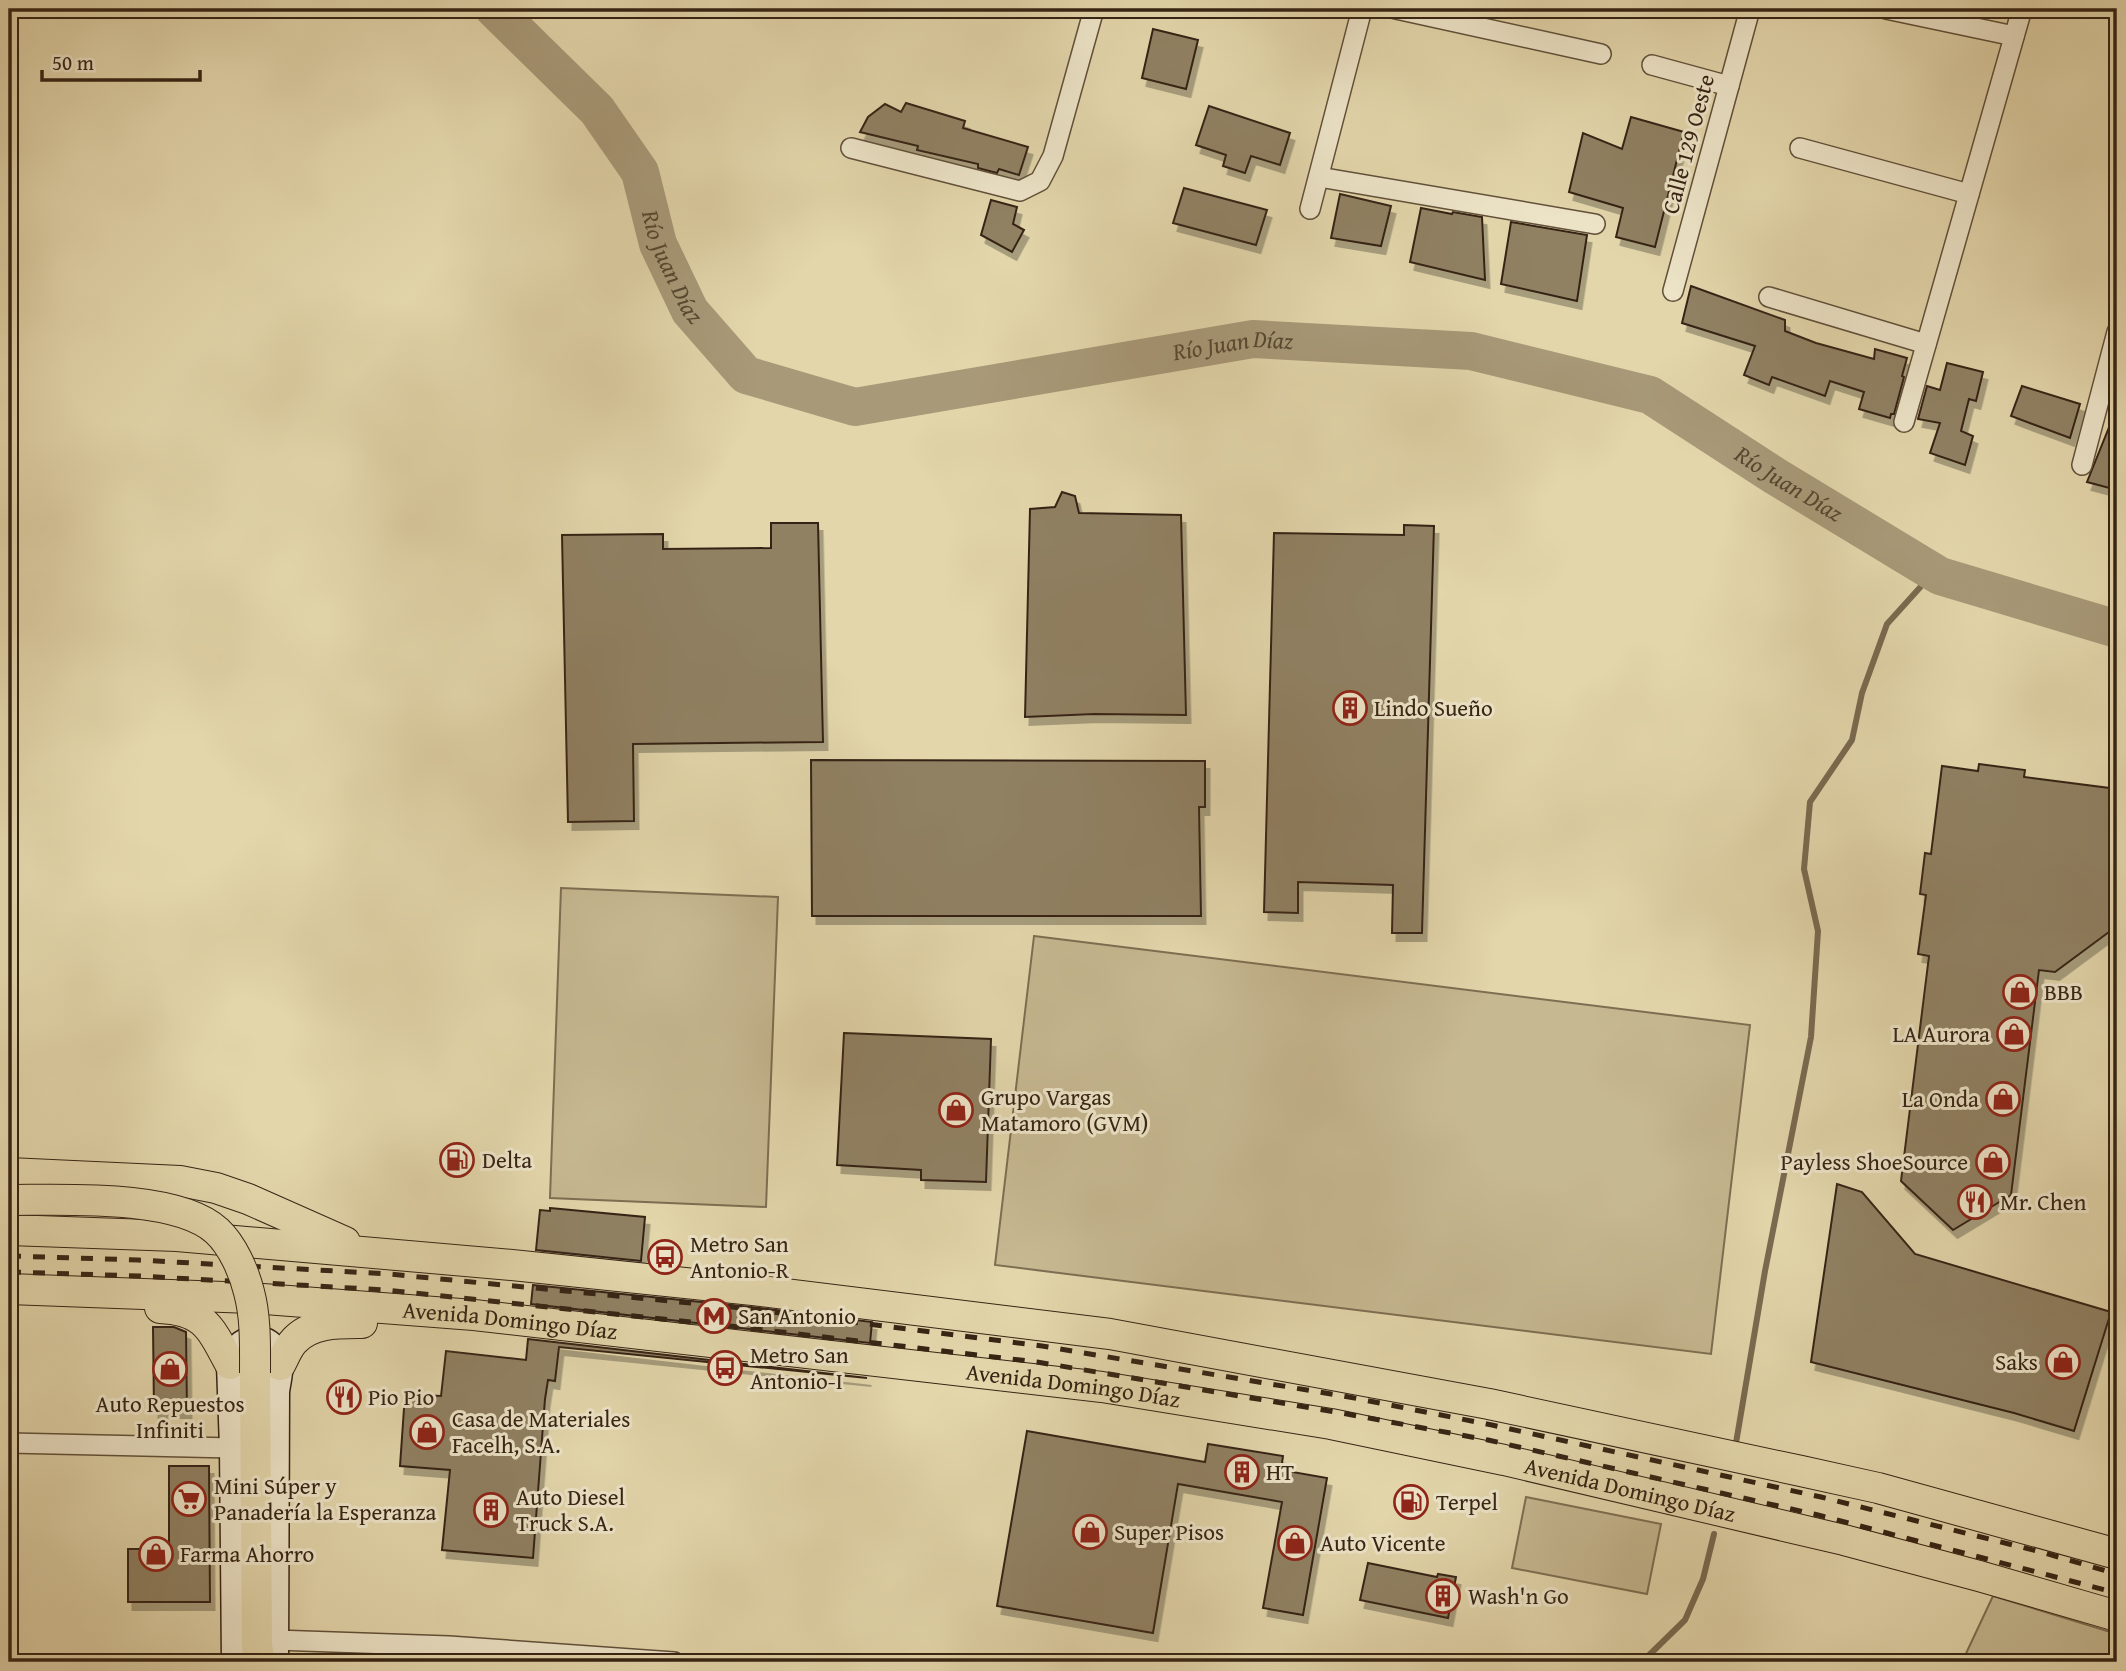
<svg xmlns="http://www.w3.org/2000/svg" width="2126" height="1671" font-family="'Gentium Book Plus',serif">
	<defs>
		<filter id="shadow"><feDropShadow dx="4.5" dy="8" stdDeviation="0" flood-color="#0004"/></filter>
	</defs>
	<rect width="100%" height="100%" fill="#e3d6ab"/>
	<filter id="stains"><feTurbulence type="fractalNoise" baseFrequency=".00286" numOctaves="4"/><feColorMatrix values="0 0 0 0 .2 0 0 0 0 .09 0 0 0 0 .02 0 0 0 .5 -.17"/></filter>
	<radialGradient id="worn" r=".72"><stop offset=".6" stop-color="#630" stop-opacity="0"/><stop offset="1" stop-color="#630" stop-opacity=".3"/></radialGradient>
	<g fill="#c6b891" stroke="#7e6e52" stroke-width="2">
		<polygon points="561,888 778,897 766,1207 550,1198"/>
		<polygon points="1034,936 1750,1025 1711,1354 995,1265"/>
		<polygon points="1526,1497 1661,1524 1647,1594 1512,1568"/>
		<polygon points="1993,1596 2117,1634 2117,1662 1962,1662"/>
	</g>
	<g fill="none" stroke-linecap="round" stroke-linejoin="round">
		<g stroke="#7a6a50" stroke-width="6">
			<polyline points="1736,1443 1765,1271 1811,1037 1818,931 1804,869 1810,802 1852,740 1862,693 1887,624 1934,572"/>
			<polyline points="1642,1662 1685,1620 1703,1579 1714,1534"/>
		</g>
		<path stroke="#a89978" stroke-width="38" id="s1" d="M494,9L597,110L640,172L658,244L690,311L746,375L855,407L1253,339L1471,351L1650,395L1775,476L1940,576L2117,629"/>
	</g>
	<g fill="#908163" stroke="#362414" stroke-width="2" filter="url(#shadow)">
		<polygon points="1153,29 1198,40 1186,89 1142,78"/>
		<polygon points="906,103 965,121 963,128 1028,147 1019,175 999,169 997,173 978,168 978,164 917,150 918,146 860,132 868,117 885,104 901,112"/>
		<polygon points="1209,106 1290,133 1280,165 1251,156 1245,173 1223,166 1226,155 1196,145"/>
		<polygon points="1631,117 1684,132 1655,247 1616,237 1623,208 1569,192 1583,133 1622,149"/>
		<polygon points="1184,188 1267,210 1256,245 1173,223"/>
		<polygon points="1340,194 1391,206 1381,246 1331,238"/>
		<polygon points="991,200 1017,207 1013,224 1024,230 1012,252 981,235"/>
		<polygon points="1421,208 1452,214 1453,212 1482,217 1485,280 1410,262"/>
		<polygon points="1511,222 1587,235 1577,301 1501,284"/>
		<polygon points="1691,286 1785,320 1785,331 1816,343 1874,359 1875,349 1907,358 1902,376 1904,377 1894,414 1891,414 1890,418 1859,409 1864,392 1830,381 1825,396 1772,377 1769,385 1744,375 1755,346 1682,323"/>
		<polygon points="1947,363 1983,372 1976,401 1969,399 1961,431 1973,436 1965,465 1930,453 1940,423 1918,419 1927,386 1940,390"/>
		<polygon points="2022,386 2080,404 2070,438 2011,416"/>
		<polygon points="2116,410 2117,410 2117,490 2087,482"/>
		<polygon points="1062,492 1075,496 1079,513 1181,515 1186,715 1094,714 1025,717 1030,509 1055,507"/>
		<polygon points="771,523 818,523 823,742 633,744 634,821 568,822 562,535 663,534 663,549 771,548"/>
		<polygon points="1404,525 1434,526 1422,933 1392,933 1393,885 1298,882 1298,913 1264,912 1274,533 1404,535"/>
		<polygon points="811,760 1205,761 1205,807 1199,807 1201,916 812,916"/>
		<polygon points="1979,764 2025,770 2024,777 2117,789 2117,913 2115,912 2113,929 2055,972 2039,970 2011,1195 1953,1230 1901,1181 1929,956 1918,954 1926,895 1920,894 1925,853 1931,854 1942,766 1978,771"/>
		<polygon points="844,1033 991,1039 986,1182 921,1180 921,1170 837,1165"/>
		<polygon points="1837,1184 1862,1192 1915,1254 2111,1312 2074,1431 2014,1413 1811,1362"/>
		<polygon points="550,1208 645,1217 641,1261 536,1250 540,1210 550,1211"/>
		<polygon points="533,1285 751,1307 872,1322 870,1343 531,1304"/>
		<polygon points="153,1327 174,1327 186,1332 187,1410 154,1410"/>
		<polygon points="528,1339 867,1378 559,1347 555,1381 548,1380 545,1399 533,1558 442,1550 450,1470 400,1466 405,1394 441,1396 446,1351 526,1360"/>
		<polygon points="1027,1431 1205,1462 1208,1444 1283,1456 1281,1470 1327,1478 1303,1615 1263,1608 1282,1502 1178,1484 1153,1633 997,1606"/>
		<polygon points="169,1466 209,1466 210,1602 128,1602 128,1549 169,1549"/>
		<polygon points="1368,1563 1437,1577 1438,1574 1456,1577 1448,1618 1360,1600"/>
	</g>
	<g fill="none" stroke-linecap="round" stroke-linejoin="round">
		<g stroke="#61503a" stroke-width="22">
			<g id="street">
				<polyline points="1396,9 1601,54"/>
				<polyline points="1886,9 2014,36"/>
				<polyline points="1652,65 1729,86"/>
				<polyline points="851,148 1020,191 1040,181 1053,156 1094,9"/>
				<polyline points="1800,148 1969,194"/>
				<polyline points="1319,177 1595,224"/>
				<polyline points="1310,209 1362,9"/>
				<polyline points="1673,291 1750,9"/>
				<polyline points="1769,297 1926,344"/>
				<polyline points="1904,422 2022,9"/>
				<polyline points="2082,465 2117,332"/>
				<polyline points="9,1443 233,1448"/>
				<polyline points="275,1640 449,1646 674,1662"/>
			</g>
		</g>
		<g stroke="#362414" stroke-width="29">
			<path id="secondary" d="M235,1662L233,1448L230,1364C235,1335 271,1330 279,1359C281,1370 277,1382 276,1392L275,1662"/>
		</g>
		<g stroke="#362414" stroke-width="32">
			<g id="primary">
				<polyline points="9,1173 180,1181 216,1188 248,1199 345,1242"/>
				<polyline points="9,1230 177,1236 512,1265 753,1290 1110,1334 1489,1404 1801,1471 1878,1488 2117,1554"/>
				<path id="s2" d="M9,1289L251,1298L474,1315L1102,1387L1331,1424L1504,1460L1844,1540L1979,1576L2117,1616"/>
				<path d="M160,1308C204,1310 211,1328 230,1364"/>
				<path d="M280,1365C284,1358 288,1347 294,1341C311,1322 339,1323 362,1323"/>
				<polyline points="255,1373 257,1646 260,1662"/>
			</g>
		</g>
		<use href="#street" stroke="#ede4c8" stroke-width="19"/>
		<use href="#secondary" stroke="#ede4c8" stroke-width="26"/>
		<use href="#primary" stroke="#e3d6ab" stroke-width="30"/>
		<g stroke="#362414" stroke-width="5" stroke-dasharray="12 12" stroke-linecap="butt">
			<polyline points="9,1256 138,1260 389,1274 732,1307 1042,1346 1349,1397 1492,1425 1821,1497 2041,1552 2117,1574"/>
			<polyline points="9,1272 139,1276 386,1290 730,1326 1037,1362 1347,1414 1488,1440 1818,1515 2117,1593"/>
		</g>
		<g stroke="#362414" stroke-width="32" stroke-linecap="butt">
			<path id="primary-bridge" d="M9,1200C63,1200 177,1194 217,1231C233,1246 244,1272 249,1292C256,1318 255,1346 255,1373"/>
		</g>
		<use href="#primary-bridge" stroke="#e3d6ab" stroke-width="30"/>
	</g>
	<defs>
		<g id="building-ring" transform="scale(1.75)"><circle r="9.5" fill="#ede4c8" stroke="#8f2418" stroke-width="1.5"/><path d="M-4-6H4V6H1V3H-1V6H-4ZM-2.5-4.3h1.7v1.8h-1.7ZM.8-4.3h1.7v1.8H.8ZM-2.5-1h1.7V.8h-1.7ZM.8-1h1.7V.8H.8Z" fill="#8f2418"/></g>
		<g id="shop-ring" transform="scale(1.75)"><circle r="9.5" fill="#ede4c8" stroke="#8f2418" stroke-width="1.5"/><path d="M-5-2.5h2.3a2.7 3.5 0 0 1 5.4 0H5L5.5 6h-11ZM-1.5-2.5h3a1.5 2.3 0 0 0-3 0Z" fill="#8f2418"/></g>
		<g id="fuel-ring" transform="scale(1.75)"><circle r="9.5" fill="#ede4c8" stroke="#8f2418" stroke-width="1.5"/><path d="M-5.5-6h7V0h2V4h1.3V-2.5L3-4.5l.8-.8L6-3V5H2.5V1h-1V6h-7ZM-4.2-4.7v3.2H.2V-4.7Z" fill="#8f2418"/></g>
		<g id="restaurant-ring" transform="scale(1.75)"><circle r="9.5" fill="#ede4c8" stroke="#8f2418" stroke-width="1.5"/><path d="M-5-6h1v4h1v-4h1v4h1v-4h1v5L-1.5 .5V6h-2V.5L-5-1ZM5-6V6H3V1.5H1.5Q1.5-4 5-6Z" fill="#8f2418"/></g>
		<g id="bus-ring" transform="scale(1.75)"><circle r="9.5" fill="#ede4c8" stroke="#8f2418" stroke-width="1.5"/><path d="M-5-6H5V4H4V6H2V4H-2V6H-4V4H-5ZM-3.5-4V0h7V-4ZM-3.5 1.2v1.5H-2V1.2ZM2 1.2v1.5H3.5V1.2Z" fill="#8f2418"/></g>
		<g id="metro-ring" transform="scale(1.75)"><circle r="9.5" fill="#ede4c8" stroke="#8f2418" stroke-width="1.5"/><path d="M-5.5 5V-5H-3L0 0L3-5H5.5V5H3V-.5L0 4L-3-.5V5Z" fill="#8f2418"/></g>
		<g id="supermarket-ring" transform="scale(1.75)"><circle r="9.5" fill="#ede4c8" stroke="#8f2418" stroke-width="1.5"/><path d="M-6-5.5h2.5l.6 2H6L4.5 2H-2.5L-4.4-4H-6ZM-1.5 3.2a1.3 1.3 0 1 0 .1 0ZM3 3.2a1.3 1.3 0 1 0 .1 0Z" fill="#8f2418"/></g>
	</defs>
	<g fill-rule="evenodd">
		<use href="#building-ring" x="1350" y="708"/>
		<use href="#shop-ring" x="2020" y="992"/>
		<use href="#shop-ring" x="2014" y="1034"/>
		<use href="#shop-ring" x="2003" y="1099"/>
		<use href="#shop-ring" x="956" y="1110"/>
		<use href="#fuel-ring" x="457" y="1160"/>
		<use href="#shop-ring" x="1993" y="1162"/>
		<use href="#restaurant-ring" x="1975" y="1202"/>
		<use href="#bus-ring" x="665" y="1257"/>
		<use href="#metro-ring" x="714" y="1316"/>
		<use href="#shop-ring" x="2063" y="1362"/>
		<use href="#bus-ring" x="725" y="1368"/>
		<use href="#shop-ring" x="170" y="1369"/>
		<use href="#restaurant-ring" x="344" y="1397"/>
		<use href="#shop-ring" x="427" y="1432"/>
		<use href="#building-ring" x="1242" y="1472"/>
		<use href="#supermarket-ring" x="189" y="1499"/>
		<use href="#fuel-ring" x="1411" y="1502"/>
		<use href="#building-ring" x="491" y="1510"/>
		<use href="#shop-ring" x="1090" y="1532"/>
		<use href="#shop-ring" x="1295" y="1543"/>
		<use href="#shop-ring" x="156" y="1554"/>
		<use href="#building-ring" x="1443" y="1596"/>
	</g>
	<g text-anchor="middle" stroke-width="6" stroke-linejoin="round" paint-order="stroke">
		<g font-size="23" fill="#362414" stroke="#ede4c8">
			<text transform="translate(1688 144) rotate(-75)" y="8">Calle 129 Oeste</text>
			<text dy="8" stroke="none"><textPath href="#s2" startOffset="502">Avenida Domingo Díaz</textPath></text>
			<text dy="8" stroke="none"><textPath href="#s2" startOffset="1069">Avenida Domingo Díaz</textPath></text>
			<text dy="8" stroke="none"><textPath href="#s2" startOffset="1636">Avenida Domingo Díaz</textPath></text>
		</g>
		<g font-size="23" fill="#362414" stroke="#ede4c8" text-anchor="start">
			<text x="1374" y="716">Lindo Sueño</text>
			<text x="2044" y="1000">BBB</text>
			<text x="1990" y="1042" text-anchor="end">LA Aurora</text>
			<text x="981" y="1105">Grupo Vargas<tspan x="981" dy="26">Matamoro (GVM)</tspan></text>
			<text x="1979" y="1107" text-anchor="end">La Onda</text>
			<text x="482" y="1168">Delta</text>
			<text x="1968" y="1170" text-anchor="end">Payless ShoeSource</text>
			<text x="2000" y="1210">Mr. Chen</text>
			<text x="690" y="1252">Metro San<tspan x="690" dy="26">Antonio-R</tspan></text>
			<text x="738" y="1324">San Antonio</text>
			<text x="750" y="1363">Metro San<tspan x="750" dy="26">Antonio-I</tspan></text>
			<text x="2038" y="1370" text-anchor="end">Saks</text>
			<text x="368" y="1405">Pio Pio</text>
			<text x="170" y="1412" text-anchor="middle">Auto Repuestos<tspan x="170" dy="26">Infiniti</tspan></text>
			<text x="452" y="1427">Casa de Materiales<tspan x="452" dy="26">Facelh, S.A.</tspan></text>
			<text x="1266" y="1480">HT</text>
			<text x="214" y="1494">Mini Súper y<tspan x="214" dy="26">Panadería la Esperanza</tspan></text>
			<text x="516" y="1505">Auto Diesel<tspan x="516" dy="26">Truck S.A.</tspan></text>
			<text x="1436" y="1510">Terpel</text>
			<text x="1114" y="1540">Super Pisos</text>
			<text x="1320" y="1551">Auto Vicente</text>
			<text x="180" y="1562">Farma Ahorro</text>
			<text x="1468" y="1604">Wash'n Go</text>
		</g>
		<g font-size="24" font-style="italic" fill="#584732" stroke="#ede4c8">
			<text dy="8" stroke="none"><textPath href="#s1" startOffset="320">Río Juan Díaz</textPath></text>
			<text dy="8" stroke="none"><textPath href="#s1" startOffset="950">Río Juan Díaz</textPath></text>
			<text dy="8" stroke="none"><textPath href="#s1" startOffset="1538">Río Juan Díaz</textPath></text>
		</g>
	</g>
	<rect width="2126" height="1671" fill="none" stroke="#e3d6ab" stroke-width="35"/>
	<rect x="10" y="10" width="2105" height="1650" fill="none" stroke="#362414" stroke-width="3.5"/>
	<rect x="18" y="18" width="2091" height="1636" fill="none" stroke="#362414" stroke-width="2"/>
	<path d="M42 70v10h158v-10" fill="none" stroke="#362414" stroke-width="3.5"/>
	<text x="52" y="70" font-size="21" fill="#362414" stroke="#ede4c8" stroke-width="5" paint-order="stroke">50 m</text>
	<rect width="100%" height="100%" filter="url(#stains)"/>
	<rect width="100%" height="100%" fill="url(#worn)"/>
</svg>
